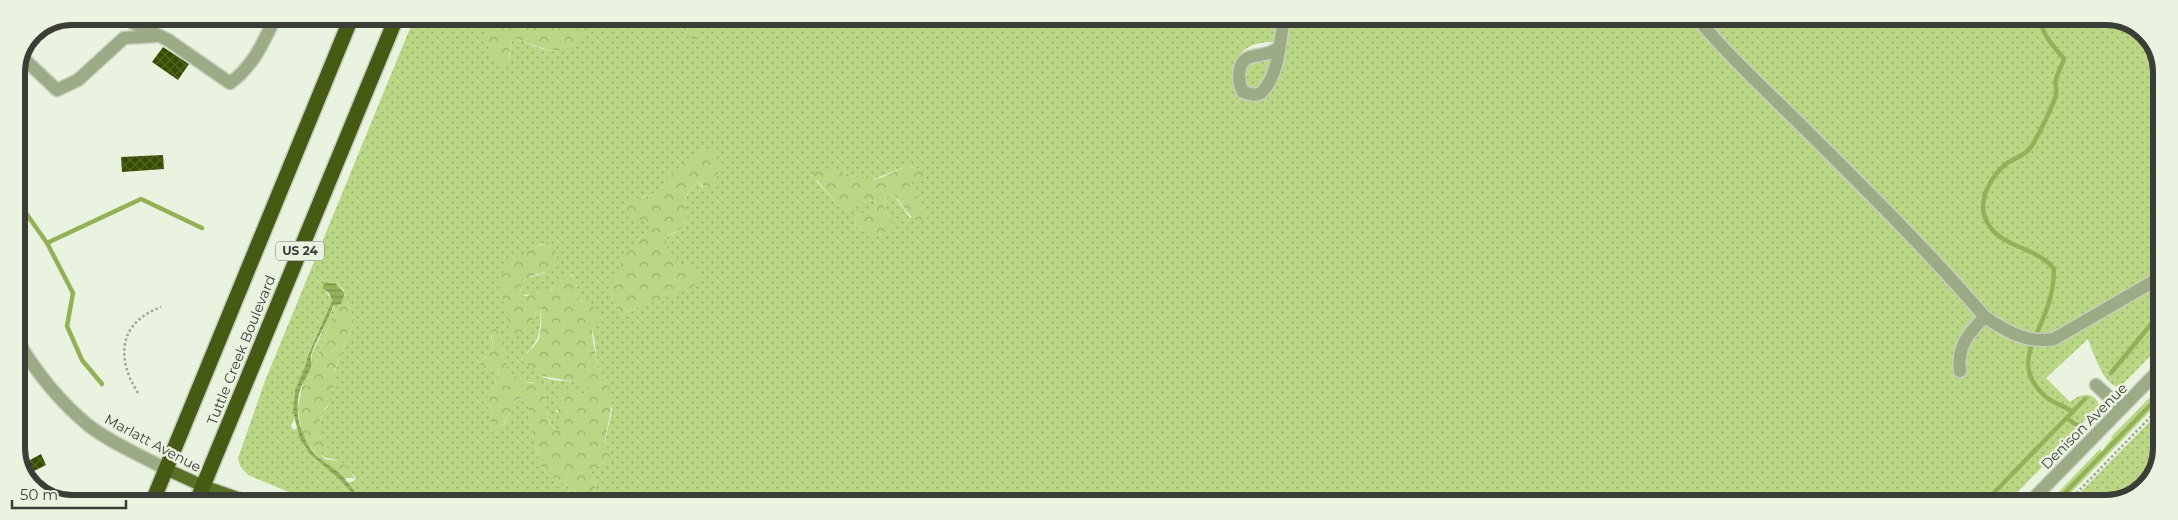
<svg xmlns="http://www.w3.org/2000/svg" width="2178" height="520" font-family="Montserrat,sans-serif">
	<defs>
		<pattern id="grass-dots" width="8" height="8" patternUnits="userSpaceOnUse" patternTransform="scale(1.25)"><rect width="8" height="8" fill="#b9d784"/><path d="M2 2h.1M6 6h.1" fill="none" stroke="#98b06d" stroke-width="1.8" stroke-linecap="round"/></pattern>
		<pattern id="forest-crowns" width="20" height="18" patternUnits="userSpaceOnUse" patternTransform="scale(1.25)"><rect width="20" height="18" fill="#b9d784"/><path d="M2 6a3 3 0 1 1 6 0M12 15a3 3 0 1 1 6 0" fill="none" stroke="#98b06d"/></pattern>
		<pattern id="water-rules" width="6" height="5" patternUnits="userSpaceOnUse" patternTransform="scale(1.25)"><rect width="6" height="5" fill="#93b258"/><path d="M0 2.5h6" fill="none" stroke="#79924a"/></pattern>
		<pattern id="building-cross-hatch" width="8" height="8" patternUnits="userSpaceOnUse" patternTransform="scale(1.25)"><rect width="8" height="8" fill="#374c00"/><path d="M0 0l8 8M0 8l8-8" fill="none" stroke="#536427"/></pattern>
	</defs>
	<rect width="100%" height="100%" fill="#eaf2e0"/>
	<g fill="url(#grass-dots)" fill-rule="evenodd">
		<path d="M415,16H486L485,20L488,46L509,59L512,41L516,39L542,49L554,51L562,19L558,17H661L679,22L686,34L701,33V17H1279L1273,42C1256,41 1235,49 1235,69C1235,78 1239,88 1242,97C1253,103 1267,100 1273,88L1289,17H2117L2148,35L2162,68L2161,345L2120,387C2104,387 2093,352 2088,339L2046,378L2070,402C2081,393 2094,390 2100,407L2080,425L2070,418L2068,420L2078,430L2006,504L366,503L347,482H353L356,478C350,471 346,465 338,461C326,455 326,462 313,448L315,446L326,453L325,445L315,434L321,437L319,426L323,411L328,407L333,387L337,382L334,373L354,322L344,290L333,282H325V290L332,301L308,354L305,366L297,385L294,394V420L291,425L293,430L297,428L305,448L340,480L361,503H315L248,475L240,466L238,458L265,381ZM706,149L703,188L698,181C674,202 694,217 684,227C681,231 672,234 667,236C665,251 668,262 683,266L694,287L635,308L626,313L615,306L609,289L638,239L650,229V225L642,219L641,197L656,194L668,177L700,151ZM908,167L920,169L909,187L925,208L910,218L893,194L888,195L883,205L893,224L889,231L874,237L854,225L855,218L860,214L875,209L877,202L869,200L846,210L839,206L816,181L844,172C873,189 882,172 908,167ZM543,243L545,273L527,278L521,286L522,296L550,289L552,291L560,281L572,274L577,287L578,299L585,302C591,322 597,346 597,367L608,381L612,410L600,465L591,472L596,486L591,496L586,499L559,480L547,475L542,468L529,422L528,404L522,398C510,401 511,411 506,421C504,426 498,429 494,433L490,429L492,410L485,400L492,393L499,369L490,371L480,364L493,349L491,334L507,359L506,366L508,372L526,382H533L545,394C546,406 545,424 558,430L562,429L560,415L556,411L569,388L585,395L592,392C581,376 562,384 546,378C540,376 533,370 529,366L527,353C543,335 539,330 541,307H538L531,325C511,309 499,305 500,277L522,256Z"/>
		<polygon points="1269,59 1272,59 1268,71 1258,89 1246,86 1246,69 1250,63"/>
		<polygon points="335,304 339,305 328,326 317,360 311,364 312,354"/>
		<polygon points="2161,386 2161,400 2060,504 2047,504 2100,449 2103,452 2104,448 2112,438 2111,437"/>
		<polygon points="2161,410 2161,459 2143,490 2106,504 2069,504"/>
	</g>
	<g fill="url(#forest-crowns)">
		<path d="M486,16C519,16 560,10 588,30L587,36C556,60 548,49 516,39L512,41L507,65C487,63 486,36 485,20Z"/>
		<polygon points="661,17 701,17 701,33 697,39 692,39 686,34 679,22"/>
		<path d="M706,149L713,151C721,163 722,182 706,189L698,181C674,202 694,214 685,226C682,230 672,233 667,236C663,267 681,260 699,274V278L694,287L688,290L635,308L621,315L615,306L609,289L620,265L629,249L650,228V225C642,220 634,218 626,213V205C634,197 646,197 656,194L668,177L700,151Z"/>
		<path d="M908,167L920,169L924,174L923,177L912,182L909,187L925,208L928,218L919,222C906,215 903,204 893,194L888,195L883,205L893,224L889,231L874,237L854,225L855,218L860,214L875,209L877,202L869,200L846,210L839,206L813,176L818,169C837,167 853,179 872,179C885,179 895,169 908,167Z"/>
		<path d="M547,242C552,244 555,248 556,254C560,275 535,272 526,279C524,281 523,284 521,286L522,296H527L543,286L552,291L566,271C577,277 577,287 578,299C590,304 610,314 592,325C591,340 597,353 597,367L608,381L612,402L605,441L610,456V464L600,465L591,472L596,486L591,496L587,499L559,480L547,475L542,468L529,422L528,404L522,398L516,400C507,411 508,426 494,433L490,429L492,411L486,406L485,400L492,393L499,370L482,372L480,364L493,349L491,328L496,329C502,337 507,345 507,355C507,362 506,366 508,372L526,382L542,385C549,399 541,423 558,430L562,428C560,414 553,406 560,391L569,388L585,395L591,392C580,372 531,387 526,360C525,352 534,348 538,341C542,333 541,317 541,307H538L531,325L521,336L511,334L508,326L507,305L500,295V277L511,260Z"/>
		<polygon points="344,295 346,296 354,322 334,372 337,382 333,387 330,403 323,411 319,426 323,436 322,437 315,434 328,448 329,453 322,451 315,446 313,448 325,459 340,461 350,470 354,478 346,478 346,481 336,471 322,461 305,441 302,436 298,408 303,381 309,374 311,364 317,360 328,326"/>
	</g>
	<path fill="url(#water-rules)" d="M325,282L335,283L345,293L341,304L333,306C328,323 316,339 311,355C310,359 312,363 311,367C309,375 304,380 301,387C293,410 300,438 316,455C323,462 331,466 338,472C348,481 355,493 366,503H361L340,480L309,453L300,439L293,412L295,390L305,366L308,355L332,301L329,293L322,288Z"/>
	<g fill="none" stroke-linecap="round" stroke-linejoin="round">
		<g stroke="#93b258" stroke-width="4.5">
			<path d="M2041,17C2040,33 2054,47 2064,59C2062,66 2057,73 2056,80C2055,85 2057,90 2056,95C2052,108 2040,132 2033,144C2027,155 2016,157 2006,164C1991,176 1976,202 1987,222C2000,248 2038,247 2054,269C2054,283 2051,298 2046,311C2035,343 2012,367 2046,397C2055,404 2064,406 2073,412"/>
			<polyline points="16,199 47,243 73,293 67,326 82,360 102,384"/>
			<polyline points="47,243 141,199 202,228"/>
			<polyline points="2111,373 2161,312"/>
			<polyline points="2067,418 2075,424 2081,426"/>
			<polyline points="1983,504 2085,399"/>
			<polyline points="2054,504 2161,394"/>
		</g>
	</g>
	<g fill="url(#building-cross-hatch)">
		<polygon points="163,47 189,64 178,80 152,62"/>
		<polygon points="163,155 164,169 122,172 121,157"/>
		<polygon points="41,454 46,465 26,475 21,465"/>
	</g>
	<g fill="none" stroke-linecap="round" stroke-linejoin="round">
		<g stroke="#c7cebe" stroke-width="15">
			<g id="minor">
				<path d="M119,16L168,40L230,83C253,67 264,41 276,16"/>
				<path d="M1696,17C1731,59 1771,95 1810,134C1869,193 1930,253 1985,317C2006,331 2027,344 2054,339L2161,277"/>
				<path d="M1278,48C1264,61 1240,47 1239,76C1239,82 1240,86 1243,92L1254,95L1261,93C1279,76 1280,41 1284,17"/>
				<polyline points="22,57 57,90 78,80 124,38 156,36"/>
				<path d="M17,340C36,372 59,401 88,425C111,443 140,455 166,469"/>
				<path d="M1960,371C1957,347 1968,333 1985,317"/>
				<polyline points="2096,385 2121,408"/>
				<polyline points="2028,504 2161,368"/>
			</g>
		</g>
		<g stroke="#c7cebe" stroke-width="15">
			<polyline id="major" points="166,469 203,486 252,503"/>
		</g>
		<g stroke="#c7cebe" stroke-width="18">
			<g id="highway">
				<polyline points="152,503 352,16"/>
				<polyline points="196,503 397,16"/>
			</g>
		</g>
		<g stroke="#9fa598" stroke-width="2.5" stroke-dasharray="2.5 2.5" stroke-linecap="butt">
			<path d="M138,393C116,358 118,323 161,307"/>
			<polyline points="2066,504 2161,406"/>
		</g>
		<use href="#minor" stroke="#9cab85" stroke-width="12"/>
		<use href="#major" stroke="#597127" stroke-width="12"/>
		<use href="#highway" stroke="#455b14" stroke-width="15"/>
	</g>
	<g text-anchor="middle" stroke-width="5" stroke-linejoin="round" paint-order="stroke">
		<rect fill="#eaf2e0" stroke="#70746a" stroke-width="1" x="276" y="241.5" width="48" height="19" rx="4"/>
		<g font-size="12" font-weight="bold" fill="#3b3e37">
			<text x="300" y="255">US 24</text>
		</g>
		<g font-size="14" fill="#3b3e37" stroke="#eaf2e0">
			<text transform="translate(241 350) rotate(-68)" y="5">Tuttle Creek Boulevard</text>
			<text transform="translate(2084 426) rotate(-45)" y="5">Denison Avenue</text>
			<text transform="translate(153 443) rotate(28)" y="5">Marlatt Avenue</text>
		</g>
	</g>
	<path d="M0 0H2178V520H0ZM72 25H2106A47 47 0 0 1 2153 72V448A47 47 0 0 1 2106 495H72A47 47 0 0 1 25 448V72A47 47 0 0 1 72 25Z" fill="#eaf2e0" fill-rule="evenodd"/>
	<path fill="none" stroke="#3b3e37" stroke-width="6" d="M72 25H2106A47 47 0 0 1 2153 72V448A47 47 0 0 1 2106 495H72A47 47 0 0 1 25 448V72A47 47 0 0 1 72 25Z"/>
	<path d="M12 500v8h114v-8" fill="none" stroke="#3b3e37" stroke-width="2.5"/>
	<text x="20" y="500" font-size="15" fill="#3b3e37" stroke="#eaf2e0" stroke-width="4" paint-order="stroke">50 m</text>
</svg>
